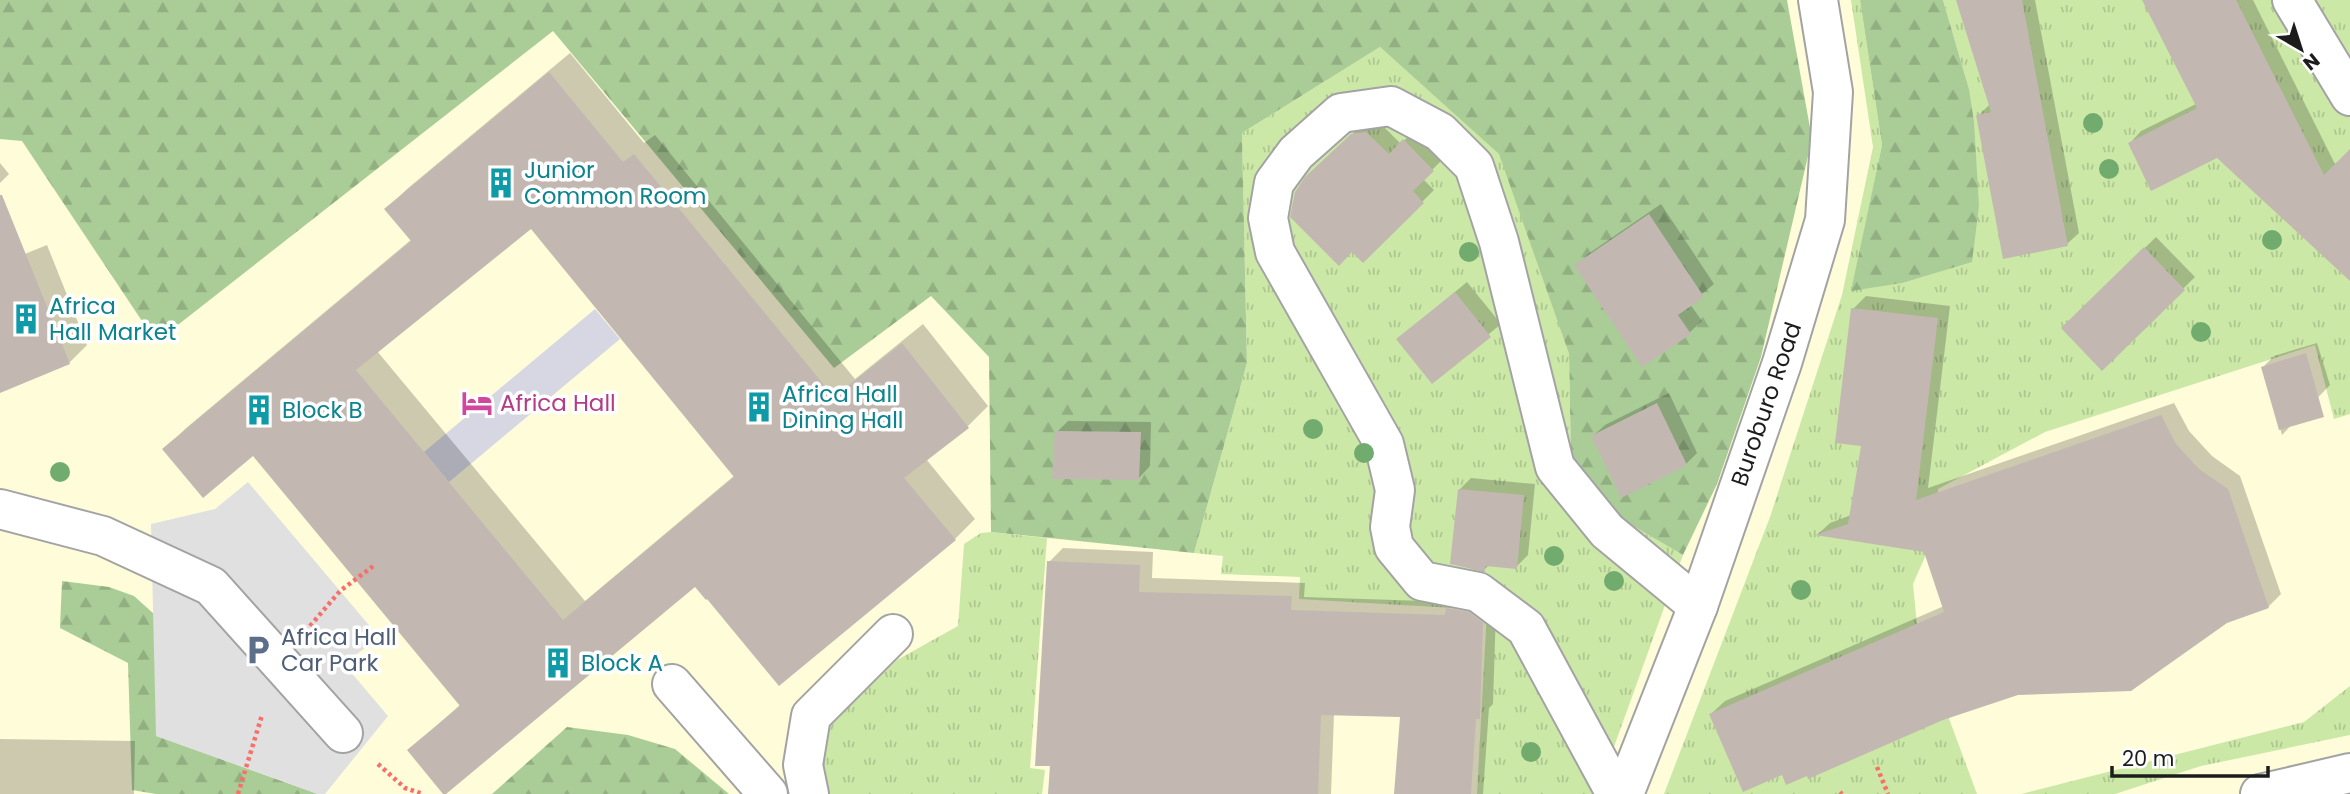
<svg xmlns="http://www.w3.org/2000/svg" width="2350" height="794" font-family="Poppins,sans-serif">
	<defs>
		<pattern id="grass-tufts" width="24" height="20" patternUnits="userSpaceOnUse" patternTransform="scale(1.75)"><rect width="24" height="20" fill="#cbe8a7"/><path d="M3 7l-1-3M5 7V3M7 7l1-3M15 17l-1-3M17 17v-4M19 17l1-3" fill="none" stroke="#aec68f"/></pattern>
		<pattern id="forest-firs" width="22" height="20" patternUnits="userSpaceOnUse" patternTransform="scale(1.75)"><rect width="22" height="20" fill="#aacd97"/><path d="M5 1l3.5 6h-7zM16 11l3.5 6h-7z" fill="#92af82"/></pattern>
	</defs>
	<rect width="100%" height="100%" fill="#eee9e2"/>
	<rect fill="#fffcda" x="0" y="0" width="2350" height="794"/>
	<g fill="url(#grass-tufts)">
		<polygon points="1851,0 1860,0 1882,145 1852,291 1969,89 1943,0 2350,0 2350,414 2334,419 2315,345 2045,432 1938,489 1932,541 1913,584 1918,635 1977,794 1664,794 1770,517 1842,295 1873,147"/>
		<polygon points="1380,47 1500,154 1569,354 1571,463 1626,522 1683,555 1597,794 1477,794 1487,610 1299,599 1300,577 1221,574 1223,556 1194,553 1247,363 1242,133"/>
		<polygon points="991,532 1047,538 1030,768 1045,770 1042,794 825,794 823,749 827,724 897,660 958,626 964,544 981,533"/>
		<polygon points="2350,686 2350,735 2201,766 2115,794 2021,794 2304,722"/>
	</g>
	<g fill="url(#forest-firs)">
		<polygon points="0,0 1787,0 1812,139 1761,357 1717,484 1683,555 1626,522 1571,463 1569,354 1499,154 1380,47 1242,133 1247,363 1194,553 991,532 989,357 931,296 834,368 553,31 156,342 22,141 0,139"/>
		<polygon points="1860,0 1943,0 1969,89 1974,122 1979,206 1972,262 1902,283 1851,291 1882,145"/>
		<polygon points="62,581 109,587 134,596 154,614 157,736 318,794 156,794 132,790 128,663 60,628"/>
		<polygon points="567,727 628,735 675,749 729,794 492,794"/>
	</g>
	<polygon fill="#e0e0e0" points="248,482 379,637 344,664 388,716 325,794 318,794 156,736 151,524 215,509"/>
	<polygon fill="#d6d7e3" points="595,309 620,339 449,482 424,452"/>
	<g fill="#0003" fill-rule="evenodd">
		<polygon points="1957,0 2035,0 2079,233 2067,244 1978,116 1990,104"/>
		<polygon points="2144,0 2253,0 2335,164 2350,152 2350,278 2217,156 2130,143 2141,131 2196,104"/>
		<path d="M570,53L644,143L655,135L855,379L923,324L988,406L968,426L926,459L975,519L955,539L695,585L409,750L461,704L254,454L165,450L185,429L412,239L387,209L407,189ZM531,227L735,475L585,601L377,351Z"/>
		<polygon points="1378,121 1401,144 1415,129 1444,158 1423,179 1434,190 1363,261 1307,178 1364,123"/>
		<polygon points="0,163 9,174 0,183"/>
		<polygon points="1661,204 1714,284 1690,304 1702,321 1690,332 1642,365 1577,266 1588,254"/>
		<polygon points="2156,237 2195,277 2102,369 2063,328"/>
		<polygon points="47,245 87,345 69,363 0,391 0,264"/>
		<polygon points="1467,282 1501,324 1432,381 1398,339"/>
		<polygon points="1866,296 1950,306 1928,488 2174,403 2189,431 2212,456 2240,476 2281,594 2268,607 1783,772 1711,714 1725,701 1944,606 1925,551 1818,534 1830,523 1851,515 1863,444 1853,309"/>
		<polygon points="2317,343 2330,385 2282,435 2263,367 2274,356"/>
		<polygon points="1669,393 1697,453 1686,464 1593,436 1605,425"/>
		<polygon points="1068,421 1151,422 1150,466 1139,478 1057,432"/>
		<polygon points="1471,478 1535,484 1528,555 1516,567 1489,565 1484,570 1459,490"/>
		<polygon points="1063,548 1153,552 1152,578 1305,583 1304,597 1455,602 1496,609 1493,704 1489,708 1483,794 1396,794 1402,715 1334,714 1331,794 1050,794 1049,562"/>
		<polygon points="0,739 135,741 134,794 0,794"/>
	</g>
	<g fill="#c2b8b1" fill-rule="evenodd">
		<polygon points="1956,0 2022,0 2068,246 2003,259 1976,115 1991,112"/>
		<polygon points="2142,0 2236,0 2324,175 2350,149 2350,281 2217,158 2151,191 2128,143 2197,108"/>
		<path d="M549,72L623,162L634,154L834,397L902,343L969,428L904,478L956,540L779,686L707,599L706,600L695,587L446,794H443L407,750L460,706L253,456L203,498L162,449L411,241L384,209ZM531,229L734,477L563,620L356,370Z"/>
		<polygon points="1366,132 1389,154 1403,139 1434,171 1413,191 1424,203 1363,263 1352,252 1339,266 1290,217 1295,192 1305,177 1351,134"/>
		<polygon points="0,195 2,195 70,364 0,393"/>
		<polygon points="1649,214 1704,297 1678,315 1691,334 1642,367 1574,265"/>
		<polygon points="2144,247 2185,290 2102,371 2061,328"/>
		<polygon points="1455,292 1491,337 1432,384 1396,339"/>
		<polygon points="1851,308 1938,318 1916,500 2161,415 2176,444 2199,469 2228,489 2269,608 2227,623 2131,691 2018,695 1943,720 1808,779 1807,776 1786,785 1782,775 1743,792 1709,714 1944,612 1924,552 1815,535 1848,524 1861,446 1835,443"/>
		<polygon points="2306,353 2324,417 2279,430 2261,367"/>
		<polygon points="1657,403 1687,465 1621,498 1591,436"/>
		<polygon points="1055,431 1141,432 1139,480 1052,479"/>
		<polygon points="1458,489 1524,495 1517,569 1485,566 1485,572 1450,564"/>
		<polygon points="1047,561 1140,565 1139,592 1292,596 1291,610 1445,615 1446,608 1469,612 1483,623 1480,719 1476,719 1471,794 1394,794 1400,717 1321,715 1318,794 1048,794 1050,766 1035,766"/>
	</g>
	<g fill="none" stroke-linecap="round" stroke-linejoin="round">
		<g stroke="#a3a3a3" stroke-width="42">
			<g id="minor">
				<polyline points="2292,0 2350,96"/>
				<polyline points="0,509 103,536 211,586 343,733"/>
				<polyline points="672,684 768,794"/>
				<polyline points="809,794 803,765 811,716 893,634"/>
				<polyline points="1616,794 1526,628 1478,592 1422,581 1394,547 1390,527 1395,490 1384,444 1275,252 1268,218 1274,183 1296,153 1341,113 1391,106 1440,132 1474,166 1499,242 1555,467 1607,531 1698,606"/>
				<polyline points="1624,794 1698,606 1782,363 1825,220 1833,92 1818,0"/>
				<polyline points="2260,794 2350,773"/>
			</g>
		</g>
		<g stroke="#f86f69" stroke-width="4.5" stroke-dasharray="3.5 3.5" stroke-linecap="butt">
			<polyline points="310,626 340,591 376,564"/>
			<polyline points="378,764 405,788 423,794"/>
			<polyline points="1877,767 1888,794"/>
			<polyline points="1840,792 1842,794"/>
			<polyline points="238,794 262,715"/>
		</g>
		<use href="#minor" stroke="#fff" stroke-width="38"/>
	</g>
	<g fill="#72ab6e">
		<circle cx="2093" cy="123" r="10"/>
		<circle cx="2109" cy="169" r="10"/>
		<circle cx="2272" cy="240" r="10"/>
		<circle cx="1469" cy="252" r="10"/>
		<circle cx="2201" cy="332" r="10"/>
		<circle cx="1313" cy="429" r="10"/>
		<circle cx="1364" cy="453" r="10"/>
		<circle cx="60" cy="472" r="10"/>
		<circle cx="1554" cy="556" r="10"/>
		<circle cx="1614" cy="581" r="10"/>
		<circle cx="1801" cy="590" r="10"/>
		<circle cx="1531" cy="752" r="10"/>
	</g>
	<defs>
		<g id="building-bare" transform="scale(2.415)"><path d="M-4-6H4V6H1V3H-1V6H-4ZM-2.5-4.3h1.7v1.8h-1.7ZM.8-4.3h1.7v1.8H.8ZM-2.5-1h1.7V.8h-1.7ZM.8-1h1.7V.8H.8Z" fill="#0f9aa8" stroke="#fff" stroke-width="2.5" paint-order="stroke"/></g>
		<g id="hotel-bare" transform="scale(2.415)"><path d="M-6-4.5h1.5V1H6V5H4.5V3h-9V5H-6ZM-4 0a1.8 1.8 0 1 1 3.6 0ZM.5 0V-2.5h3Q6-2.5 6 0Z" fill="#d1479c" stroke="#fff" stroke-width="2.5" paint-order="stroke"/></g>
		<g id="parking-bare" transform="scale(2.415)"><path d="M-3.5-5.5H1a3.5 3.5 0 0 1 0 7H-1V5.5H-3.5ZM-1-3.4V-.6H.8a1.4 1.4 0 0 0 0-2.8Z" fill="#5c6f8a" stroke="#fff" stroke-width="2.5" paint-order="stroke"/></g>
	</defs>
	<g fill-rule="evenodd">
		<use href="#building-bare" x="501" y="183"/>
		<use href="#building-bare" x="26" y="319"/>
		<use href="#hotel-bare" x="477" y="403"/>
		<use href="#building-bare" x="759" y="407"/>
		<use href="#building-bare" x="259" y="410"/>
		<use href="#parking-bare" x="258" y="650"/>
		<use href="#building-bare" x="558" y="663"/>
	</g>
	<g text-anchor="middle" stroke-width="7" stroke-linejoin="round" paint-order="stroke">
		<g font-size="23" fill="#0d838f" stroke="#fff" text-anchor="start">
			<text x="524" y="178">Junior<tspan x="524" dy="26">Common Room</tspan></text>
			<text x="49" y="314">Africa<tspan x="49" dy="26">Hall Market</tspan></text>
			<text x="782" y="402">Africa Hall<tspan x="782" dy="26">Dining Hall</tspan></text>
			<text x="282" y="418">Block B</text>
			<text x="581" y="671">Block A</text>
		</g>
		<g font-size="23" fill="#b23c85" stroke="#fff" text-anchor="start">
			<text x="500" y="411">Africa Hall</text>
		</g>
		<g font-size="23" fill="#1c1c1c" stroke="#fff">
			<text transform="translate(1766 404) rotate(-71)" y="8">Buroburo Road</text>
		</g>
		<g font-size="23" fill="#4e5e75" stroke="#fff" text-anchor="start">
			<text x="281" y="645">Africa Hall<tspan x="281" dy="26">Car Park</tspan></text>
		</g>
	</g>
	<g transform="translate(2301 49) rotate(141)" stroke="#ffffff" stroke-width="5" paint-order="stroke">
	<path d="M0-5L12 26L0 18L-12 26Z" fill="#1c1c1c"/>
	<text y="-10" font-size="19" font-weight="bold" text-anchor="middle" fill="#1c1c1c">N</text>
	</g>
	<path d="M2112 766v10h156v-10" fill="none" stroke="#1c1c1c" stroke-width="3.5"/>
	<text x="2122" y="766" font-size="21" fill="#1c1c1c" stroke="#ffffff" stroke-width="5" paint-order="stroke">20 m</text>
</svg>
